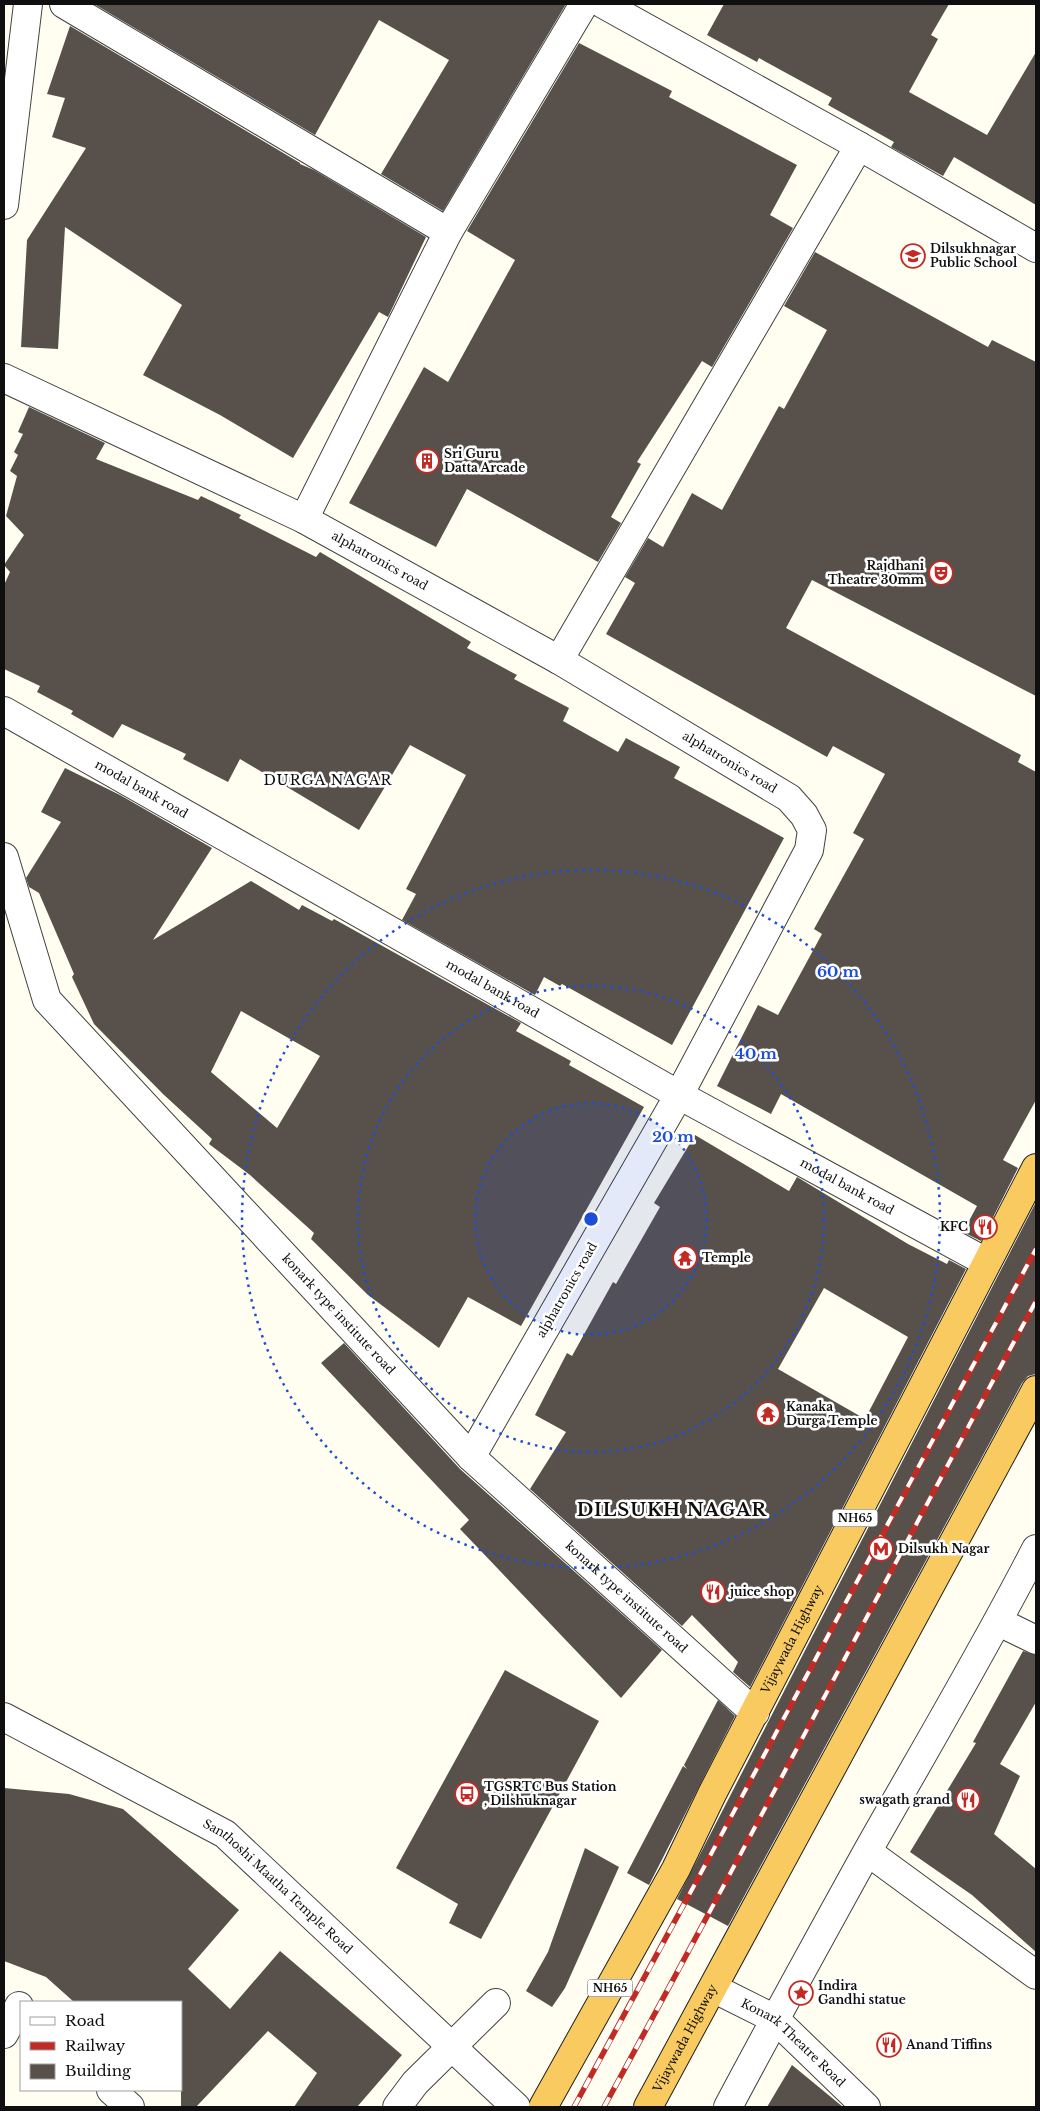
<svg xmlns="http://www.w3.org/2000/svg" width="1040" height="2111" font-family="'Libre Baskerville',serif">
	<rect width="100%" height="100%" fill="#fffef1"/>
	<g fill="#58514b" fill-rule="evenodd">
		<polygon points="94,4 566,4 443,211 381,174 449,60 379,20 315,135"/>
		<polygon points="724,4 949,4 931,35 938,39 909,92 987,135 1036,52 1036,205 954,157 943,176 891,147 894,142 828,105 832,98 759,58 757,62 707,35"/>
		<polygon points="70,26 300,163 300,164 314,170 426,237 388,317 379,312 293,458 220,415 143,375 182,305 65,227 58,349 21,347 27,240 86,148 52,137 65,98 47,94"/>
		<polygon points="579,43 672,91 669,97 797,165 770,215 793,228 712,367 702,361 637,462 641,464 611,517 621,523 598,562 467,489 436,547 349,503 424,367 448,382 515,260 467,231"/>
		<polygon points="815,252 988,347 992,340 1036,362 1036,696 812,580 786,628 1021,755 1018,762 1036,772 1036,1100 1003,1160 1018,1168 981,1241 963,1232 977,1206 781,1094 771,1114 717,1086 758,1005 778,1015 822,934 814,929 864,839 853,833 885,774 833,746 827,757 606,634 635,583 625,577 648,538 663,547 692,493 722,510 779,406 784,409 827,330 784,306"/>
		<polygon points="29,407 105,443 96,459 198,500 201,496 241,515 239,518 316,557 320,552 471,642 467,648 517,675 514,679 569,708 563,721 618,752 626,738 680,767 674,778 784,838 672,1045 562,984 560,986 544,977 535,995 402,920 416,894 406,889 466,775 410,745 359,830 240,759 228,782 183,759 186,754 122,724 113,738 71,714 73,711 37,692 40,686 4,669 4,585 10,572 4,565 24,535 6,516 17,476 10,471 18,455 14,452 23,434 18,432"/>
		<path d="M65,768L120,795L212,848L153,940L251,881L299,910L302,905L332,921L334,919L521,1023L516,1031L571,1061L569,1065L644,1107L521,1326L468,1297L439,1348L368,1295L311,1239L314,1233L250,1175L209,1144L212,1139L163,1094L94,1024L72,977L74,974L39,893L29,887L26,878L61,822L41,812ZM241,1011L320,1056L277,1128L211,1072Z"/>
		<path d="M695,1135L789,1191L797,1177L908,1244L947,1264L949,1260L966,1269L750,1687L733,1672L738,1662L692,1615L682,1626L530,1489L566,1432L535,1415L567,1353L572,1356L613,1282L616,1284L660,1207L654,1203ZM824,1288L908,1337L865,1419L778,1369Z"/>
		<polygon points="1036,1202 1036,1374 1028,1376 1022,1383 728,1926 677,1899"/>
		<polygon points="344,1343 460,1469 662,1650 621,1698 460,1529 469,1520 321,1363"/>
		<polygon points="1023,1651 1036,1655 1036,1702 1000,1764 1020,1776 994,1834 1036,1869 1036,1952 972,1895 910,1852 976,1743 973,1742"/>
		<polygon points="505,1670 599,1721 481,1939 449,1923 458,1904 396,1868"/>
		<polygon points="718,1700 735,1716 649,1885 627,1873 683,1766 687,1769 684,1765"/>
		<polygon points="4,1788 69,1794 123,1809 239,1910 188,1969 230,2009 280,1951 402,2055 357,2107 294,2107 317,2073 268,2031 196,2107 181,2107 181,2002 74,2002 46,1977 4,1961"/>
		<polygon points="585,1848 619,1867 565,1988 552,2007 526,1991 548,1952"/>
		<polygon points="792,2065 843,2107 767,2107"/>
	</g>
	<g fill="none" stroke-linecap="round" stroke-linejoin="round">
		<g stroke="#424242" stroke-width="30">
			<g id="minor">
				<polyline points="64,4 448,232"/>
				<polyline points="603,4 859,146 1036,248"/>
				<polyline points="4,205 28,4"/>
				<path id="s1" d="M4,378L304,519L559,660L789,798L804,815L812,830L809,850L679,1095L471,1457"/>
				<polyline points="304,519 448,232 584,4"/>
				<polyline points="559,660 859,146"/>
				<path id="s2" d="M4,711L679,1095L986,1262"/>
				<path id="s3" d="M4,857L47,1000L471,1457L755,1713"/>
				<polyline points="999,1622 1036,1640"/>
				<path id="s4" d="M4,1717L225,1834L516,2107"/>
				<polyline points="868,1852 1036,1975"/>
				<polyline points="4,2034 19,2006"/>
				<polyline points="111,2090 130,2107"/>
				<polyline points="397,2107 415,2083 496,2003"/>
				<path d="M728,2107C773,2022 820,1937 867,1852C924,1751 983,1652 1036,1549"/>
			</g>
		</g>
		<g stroke="#424242" stroke-width="30">
			<g id="tertiary">
				<path id="s5" d="M713,1988L775,2019L866,2107"/>
			</g>
		</g>
		<g stroke="#202020" stroke-width="30">
			<g id="trunk">
				<path id="s6" d="M543,2107L676,1869L712,1794L1036,1168"/>
				<path id="s7" d="M648,2107L1036,1390"/>
			</g>
		</g>
		<use href="#minor" stroke="#fff" stroke-width="28"/>
		<use href="#tertiary" stroke="#fff" stroke-width="28"/>
		<use href="#trunk" stroke="#f8ca5f" stroke-width="28"/>
		<g stroke="#c22b24" stroke-width="5.5">
			<g id="rail">
				<path d="M574,2107C730,1822 881,1534 1036,1249"/>
				<path d="M604,2107C750,1840 891,1569 1036,1301"/>
			</g>
		</g>
		<use href="#rail" stroke="#fff" stroke-width="4" stroke-dasharray="11" stroke-linecap="butt"/>
	</g>
	<circle cx="591" cy="1219" r="116" fill="#1d4ed8" fill-opacity=".12"/>
	<g fill="none" stroke="#1d4ed8" stroke-width="2.5" stroke-dasharray="2.5 5">
		<circle cx="591" cy="1219" r="116"/>
		<circle cx="591" cy="1219" r="233"/>
		<circle cx="591" cy="1219" r="349"/>
	</g>
	<defs>
		<g id="school-ring" transform="scale(1.25)"><circle r="9.5" fill="#fff" stroke="#c22b24" stroke-width="1.5"/><path d="M0-5L7-2L0 1L-7-2ZM-4 1L0 2.5L4 1V4Q0 6-4 4Z" fill="#c22b24"/></g>
		<g id="building-ring" transform="scale(1.25)"><circle r="9.5" fill="#fff" stroke="#c22b24" stroke-width="1.5"/><path d="M-4-6H4V6H1V3H-1V6H-4ZM-2.5-4.3h1.7v1.8h-1.7ZM.8-4.3h1.7v1.8H.8ZM-2.5-1h1.7V.8h-1.7ZM.8-1h1.7V.8H.8Z" fill="#c22b24"/></g>
		<g id="theatre-ring" transform="scale(1.25)"><circle r="9.5" fill="#fff" stroke="#c22b24" stroke-width="1.5"/><path d="M-5-5.5Q0-4 5-5.5V0Q5 5 0 6Q-5 5-5 0ZM-3.3-2.5H-1v1.5H-3.3ZM1-2.5H3.3v1.5H1ZM-2.8 1Q0 5.5 2.8 1Z" fill="#c22b24"/></g>
		<g id="restaurant-ring" transform="scale(1.25)"><circle r="9.5" fill="#fff" stroke="#c22b24" stroke-width="1.5"/><path d="M-5-6h1v4h1v-4h1v4h1v-4h1v5L-1.5 .5V6h-2V.5L-5-1ZM5-6V6H3V1.5H1.5Q1.5-4 5-6Z" fill="#c22b24"/></g>
		<g id="temple-ring" transform="scale(1.25)"><circle r="9.5" fill="#fff" stroke="#c22b24" stroke-width="1.5"/><path d="M0-6L5-2H3V0L6.5 2.5H4V6H1.5V3h-3V6H-4V2.5H-6.5L-3 0V-2H-5Z" fill="#c22b24"/></g>
		<g id="metro-ring" transform="scale(1.25)"><circle r="9.5" fill="#fff" stroke="#c22b24" stroke-width="1.5"/><path d="M-5.5 5V-5H-3L0 0L3-5H5.5V5H3V-.5L0 4L-3-.5V5Z" fill="#c22b24"/></g>
		<g id="bus-ring" transform="scale(1.25)"><circle r="9.5" fill="#fff" stroke="#c22b24" stroke-width="1.5"/><path d="M-5-6H5V4H4V6H2V4H-2V6H-4V4H-5ZM-3.5-4V0h7V-4ZM-3.5 1.2v1.5H-2V1.2ZM2 1.2v1.5H3.5V1.2Z" fill="#c22b24"/></g>
		<g id="sight-ring" transform="scale(1.25)"><circle r="9.5" fill="#fff" stroke="#c22b24" stroke-width="1.5"/><path d="M0-6L1.8-2.2L6-1.7L2.9 1.2L3.7 5.4L0 3.3L-3.7 5.4L-2.9 1.2L-6-1.7L-1.8-2.2Z" fill="#c22b24"/></g>
	</defs>
	<g fill-rule="evenodd">
		<use href="#school-ring" x="913" y="256"/>
		<use href="#building-ring" x="427" y="461"/>
		<use href="#theatre-ring" x="941" y="573"/>
		<use href="#restaurant-ring" x="985" y="1227"/>
		<use href="#temple-ring" x="685" y="1258"/>
		<use href="#temple-ring" x="768" y="1414"/>
		<use href="#metro-ring" x="881" y="1549"/>
		<use href="#restaurant-ring" x="713" y="1592"/>
		<use href="#bus-ring" x="467" y="1794"/>
		<use href="#restaurant-ring" x="968" y="1800"/>
		<use href="#sight-ring" x="801" y="1993"/>
		<use href="#restaurant-ring" x="889" y="2045"/>
	</g>
	<g text-anchor="middle" stroke-width="5" stroke-linejoin="round" paint-order="stroke">
		<g fill="#fff" stroke="#575757" stroke-width="1">
			<rect x="832.5" y="1509.5" width="45" height="17" rx="4"/>
			<rect x="587.5" y="1979.5" width="45" height="17" rx="4"/>
		</g>
		<g font-size="11" font-weight="bold" fill="#0f0f0f">
			<text x="855" y="1522">NH65</text>
			<text x="610" y="1992">NH65</text>
		</g>
		<g font-size="12" font-weight="bold" fill="#0f0f0f" stroke="#fff" text-anchor="start">
			<text x="930" y="253">Dilsukhnagar<tspan x="930" dy="14">Public School</tspan></text>
			<text x="444" y="458">Sri Guru<tspan x="444" dy="14">Datta Arcade</tspan></text>
			<text x="924" y="570" text-anchor="end">Rajdhani<tspan x="924" dy="14">Theatre 30mm</tspan></text>
			<text x="968" y="1231" text-anchor="end">KFC</text>
			<text x="702" y="1262">Temple</text>
			<text x="786" y="1411">Kanaka<tspan x="786" dy="14">Durga Temple</tspan></text>
			<text x="898" y="1553">Dilsukh Nagar</text>
			<text x="730" y="1596">juice shop</text>
			<text x="484" y="1791">TGSRTC Bus Station<tspan x="484" dy="14">, Dilshuknagar</tspan></text>
			<text x="950" y="1804" text-anchor="end">swagath grand</text>
			<text x="818" y="1990">Indira<tspan x="818" dy="14">Gandhi statue</tspan></text>
			<text x="906" y="2049">Anand Tiffins</text>
		</g>
		<g font-size="12" fill="#0f0f0f" stroke="#fff">
			<text dy="4" stroke="none"><textPath href="#s1" startOffset="418">alphatronics road</textPath></text>
			<text dy="4" stroke="none"><textPath href="#s1" startOffset="822">alphatronics road</textPath></text>
			<text dy="4" stroke="none"><textPath href="#s2" startOffset="158">modal bank road</textPath></text>
			<text dy="4" stroke="none"><textPath href="#s2" startOffset="562">modal bank road</textPath></text>
			<text dy="4" stroke="none"><textPath href="#s2" startOffset="968">modal bank road</textPath></text>
			<text transform="translate(567 1290) rotate(-60)" y="4">alphatronics road</text>
			<text dy="4" stroke="none"><textPath href="#s3" startOffset="578">konark type institute road</textPath></text>
			<text dy="4" stroke="none"><textPath href="#s3" startOffset="982">konark type institute road</textPath></text>
			<text dy="4" stroke="none"><textPath href="#s6" startOffset="530">Vijaywada Highway</textPath></text>
			<text dy="4" stroke="none"><textPath href="#s4" startOffset="324">Santhoshi Maatha Temple Road</textPath></text>
			<text dy="4" stroke="none"><textPath href="#s7" startOffset="78">Vijaywada Highway</textPath></text>
			<text dy="4" stroke="none"><textPath href="#s5" startOffset="98">Konark Theatre Road</textPath></text>
		</g>
		<g font-size="14" letter-spacing="1" fill="#0f0f0f" stroke="#fff">
			<text x="328" y="785">DURGA NAGAR</text>
		</g>
		<g font-size="18" font-weight="bold" letter-spacing="1" fill="#0f0f0f" stroke="#fff">
			<text x="672" y="1516">DILSUKH NAGAR</text>
		</g>
	</g>
	<circle cx="591" cy="1219" r="8" fill="#1d4ed8" stroke="#fff" stroke-width="2.5"/>
	<g font-size="15" text-anchor="middle" font-weight="bold" fill="#1d4ed8" stroke="#fff" stroke-width="5" stroke-linejoin="round" paint-order="stroke">
		<text x="838" y="977">60 m</text>
		<text x="756" y="1059">40 m</text>
		<text x="673" y="1142">20 m</text>
	</g>
	<rect width="1040" height="2111" fill="none" stroke="#0f0f0f" stroke-width="10"/>
	<rect x="20" y="2001" width="162" height="90" fill="#ffffff" stroke="#9f9f9f"/>
	<rect x="30" y="2017" width="25" height="8" fill="#ffffff" stroke="#9f9f9f"/>
	<text x="65" y="2026" font-size="15" fill="#0f0f0f">Road</text>
	<rect x="30" y="2042" width="25" height="8" fill="#c22b24" stroke="#9f9f9f"/>
	<text x="65" y="2051" font-size="15" fill="#0f0f0f">Railway</text>
	<rect x="30" y="2064" width="25" height="15" fill="#58514b" stroke="#9f9f9f"/>
	<text x="65" y="2076" font-size="15" fill="#0f0f0f">Building</text>
</svg>
